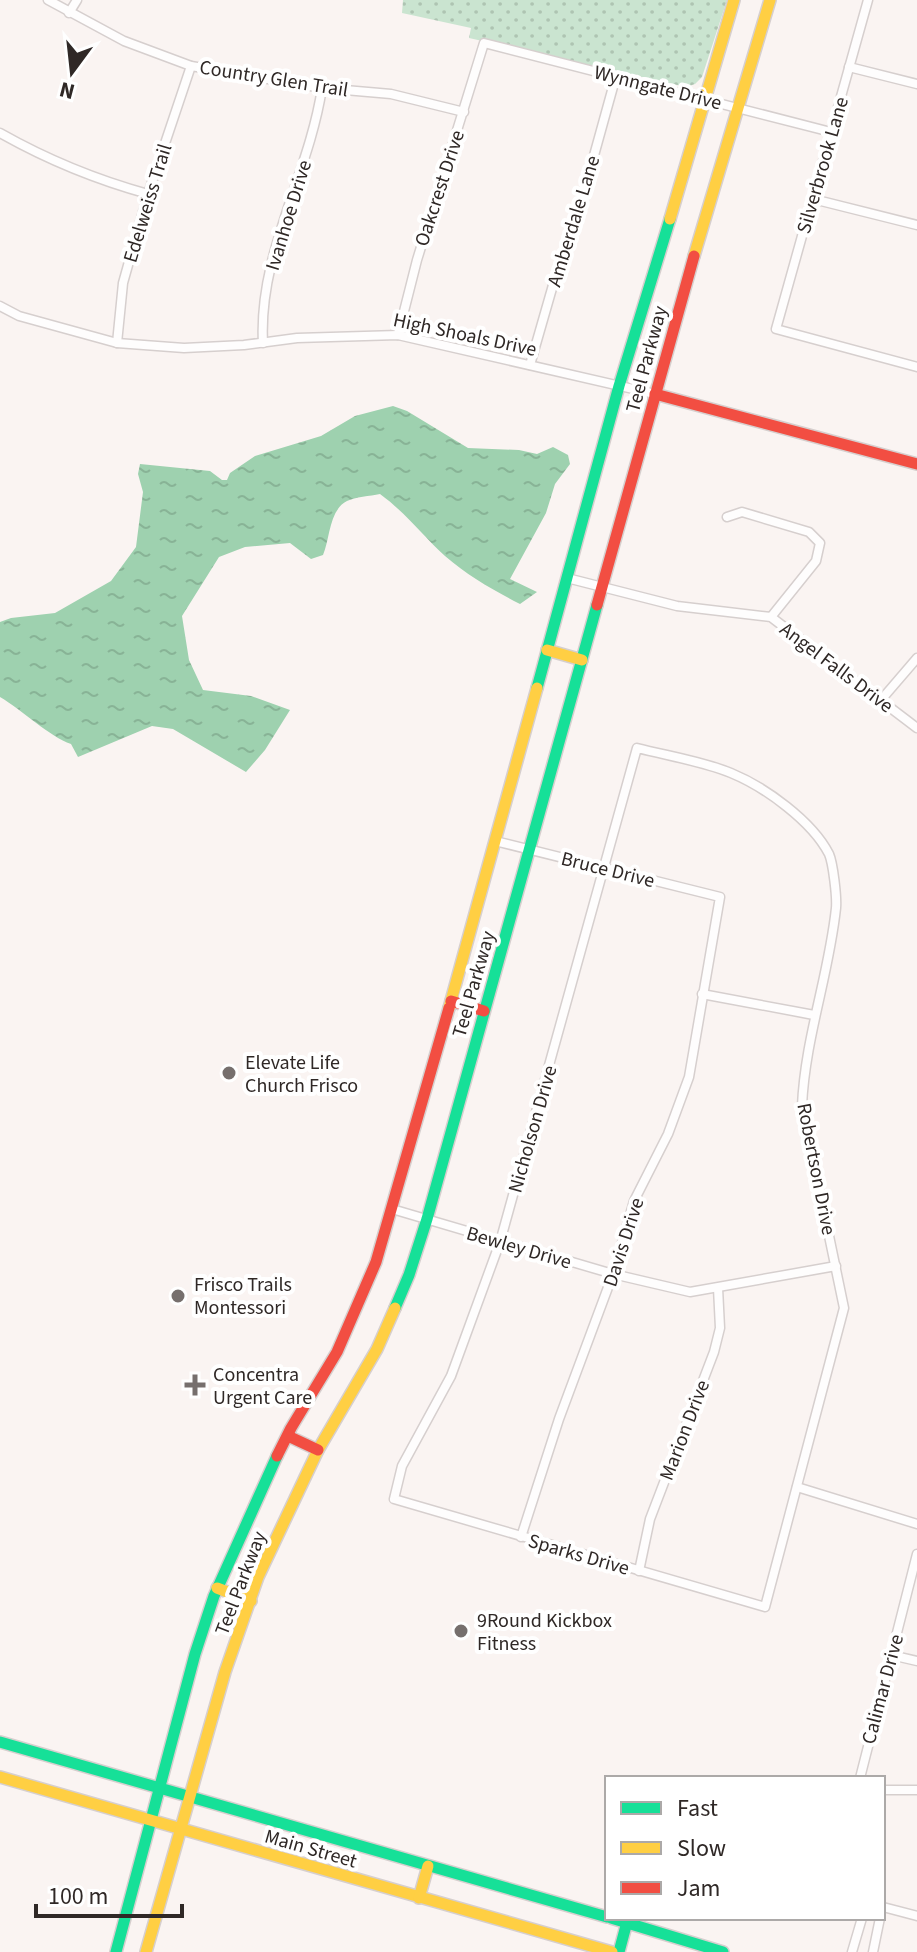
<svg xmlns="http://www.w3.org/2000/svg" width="917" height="1952" font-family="'Source Sans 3',sans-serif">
	<defs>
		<pattern id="green-dots" width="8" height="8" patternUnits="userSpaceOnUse" patternTransform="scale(2)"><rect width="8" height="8" fill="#cae4d0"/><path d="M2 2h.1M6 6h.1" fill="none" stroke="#aec4b2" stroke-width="1.8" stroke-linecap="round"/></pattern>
		<pattern id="water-ripples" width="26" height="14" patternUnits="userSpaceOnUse" patternTransform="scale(2)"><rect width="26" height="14" fill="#9ed1af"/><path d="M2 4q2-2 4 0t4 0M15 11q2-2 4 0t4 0" fill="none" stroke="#88b396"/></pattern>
	</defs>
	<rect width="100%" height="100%" fill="#faf4f2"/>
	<polygon fill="url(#green-dots)" points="403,0 727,0 702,77 695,84 686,87 469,38 471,28 402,13"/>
	<path fill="url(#water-ripples)" d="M393,406L407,411L468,448L519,450L537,454L553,447L568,455L570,464L555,484L546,513L510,579L537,592L520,604C493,590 468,576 445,556C422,535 406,513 380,494C370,496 355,497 347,501C329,510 330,539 323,555L311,559L290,543L245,547L219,557L182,616L189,660L203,690L251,696L290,710L265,750L246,772L173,729L152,726L78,757L71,744C50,737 22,710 0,697V622L11,618L55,613L111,581L136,547L143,492L138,474L140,464L210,471L222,480H227L230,473L255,456L321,436L355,416Z"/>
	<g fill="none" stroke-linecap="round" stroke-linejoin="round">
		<g stroke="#d6cfce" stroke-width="11">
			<g id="street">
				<polyline points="48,0 124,41 191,66 322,88 391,94 464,112"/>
				<polyline points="868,0 776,329 917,367"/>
				<polyline points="69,13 77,0"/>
				<polyline points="849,67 917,84"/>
				<path d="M0,133C46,159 97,180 148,194"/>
				<polyline points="813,199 917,225"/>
				<polyline points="0,306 19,316 117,343 184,348 244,345 297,338 398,335 655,394"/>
				<polyline points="398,335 417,260 484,43 831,132"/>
				<polyline points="117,343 123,283 148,194 191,66"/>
				<path d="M263,343C258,254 309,174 322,88"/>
				<polyline points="530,365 553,285 572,235 616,76"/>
				<polyline points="727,517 742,512 809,532 820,543 816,561 771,617"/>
				<polyline points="567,578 677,606 771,617 917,728"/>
				<polyline points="881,700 917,658"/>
				<path d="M637,748C668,756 702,761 731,773C765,787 812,821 829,854C833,863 837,897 836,908C829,975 805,1038 802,1106L844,1308L765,1607L394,1499L402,1466L451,1376L500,1242Z"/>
				<polyline points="495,841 720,897 689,1077 668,1134 634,1201 613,1274 559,1419 521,1537"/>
				<polyline points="702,994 814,1015"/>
				<polyline points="392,1209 613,1274 690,1292 836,1266"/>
				<polyline points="797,1487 917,1524"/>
				<polyline points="639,1571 650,1519 714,1352 720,1328 718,1288"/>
				<polyline points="891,1655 917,1661"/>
				<polyline points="860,1778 917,1554"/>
				<polyline points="883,1790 917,1790"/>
				<polyline points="883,1907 917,1916"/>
				<polyline points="852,1952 862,1918"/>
				<polyline points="873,1952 880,1918"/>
			</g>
		</g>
		<g stroke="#d6cfce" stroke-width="14">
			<g id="fast">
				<polyline points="537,688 619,386 670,219"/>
				<polyline points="395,1308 409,1275 427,1219 597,605"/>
				<polyline points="0,1742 607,1917"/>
				<polyline points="611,1918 723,1952"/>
				<polyline points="116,1952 195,1654 214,1596 277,1456"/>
				<polyline points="619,1952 627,1922"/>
			</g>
		</g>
		<g stroke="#d6cfce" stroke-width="14">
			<g id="slow">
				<polyline points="670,219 734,0"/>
				<polyline points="694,256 770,0"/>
				<polyline points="547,650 582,660"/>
				<polyline points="449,1008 537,688"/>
				<polyline points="217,1588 251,1601"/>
				<polyline points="0,1777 612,1952"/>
				<polyline points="419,1898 428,1866"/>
				<polyline points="146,1952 225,1672 258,1577 318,1450 377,1349 395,1308"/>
			</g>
		</g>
		<g stroke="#d6cfce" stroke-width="14">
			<g id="jam">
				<polyline points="655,394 917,464"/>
				<polyline points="597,605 694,256"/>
				<polyline points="451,1001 484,1011"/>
				<polyline points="288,1436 318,1450"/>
				<polyline points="277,1456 291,1428 337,1352 376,1262 449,1008"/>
			</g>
		</g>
		<use href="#street" stroke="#fefdfd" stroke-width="8"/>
		<use href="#fast" stroke="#16e098" stroke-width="11"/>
		<use href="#slow" stroke="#ffcf43" stroke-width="11"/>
		<use href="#jam" stroke="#f24e42" stroke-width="11"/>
	</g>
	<g fill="#766f6d" stroke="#fff" stroke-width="3">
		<circle cx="229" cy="1073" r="8"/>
		<circle cx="178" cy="1296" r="8"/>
		<path d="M191 1373h8v8h8v8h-8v8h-8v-8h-8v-8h8z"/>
		<circle cx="461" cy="1631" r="8"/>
	</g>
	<g text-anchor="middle" stroke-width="8" stroke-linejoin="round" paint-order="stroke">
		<g font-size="20" fill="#2f2826" stroke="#fff">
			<text transform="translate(274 78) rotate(9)" y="7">Country Glen Trail</text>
			<text transform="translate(658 87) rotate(14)" y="7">Wynngate Drive</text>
			<text transform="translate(822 165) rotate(-74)" y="7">Silverbrook Lane</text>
			<text transform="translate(439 188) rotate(-72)" y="7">Oakcrest Drive</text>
			<text transform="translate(147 203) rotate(-73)" y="7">Edelweiss Trail</text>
			<text transform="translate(288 215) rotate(-73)" y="7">Ivanhoe Drive</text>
			<text transform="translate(573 221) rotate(-73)" y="7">Amberdale Lane</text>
			<text transform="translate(465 334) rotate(12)" y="7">High Shoals Drive</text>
			<text transform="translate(646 359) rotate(-75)" y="7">Teel Parkway</text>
			<text transform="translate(837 667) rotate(37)" y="7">Angel Falls Drive</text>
			<text transform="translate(608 869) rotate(14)" y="7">Bruce Drive</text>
			<text transform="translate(473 984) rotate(-74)" y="7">Teel Parkway</text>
			<text transform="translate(532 1129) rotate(-74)" y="7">Nicholson Drive</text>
			<text transform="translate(817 1169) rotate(79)" y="7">Robertson Drive</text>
			<text transform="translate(623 1242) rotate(-72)" y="7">Davis Drive</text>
			<text transform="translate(519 1247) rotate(16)" y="7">Bewley Drive</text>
			<text transform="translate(684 1430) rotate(-69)" y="7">Marion Drive</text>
			<text transform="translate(579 1554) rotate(16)" y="7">Sparks Drive</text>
			<text transform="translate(240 1583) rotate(-69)" y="7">Teel Parkway</text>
			<text transform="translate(882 1689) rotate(-75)" y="7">Calimar Drive</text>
			<text transform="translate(311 1848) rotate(16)" y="7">Main Street</text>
		</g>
		<g font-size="20" fill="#2f2826" stroke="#fff" text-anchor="start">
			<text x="245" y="1069">Elevate Life<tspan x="245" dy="23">Church Frisco</tspan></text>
			<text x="194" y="1291">Frisco Trails<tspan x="194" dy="23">Montessori</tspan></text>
			<text x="213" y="1381">Concentra<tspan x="213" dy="23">Urgent Care</tspan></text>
			<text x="477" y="1627">9Round Kickbox<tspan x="477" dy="23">Fitness</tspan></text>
		</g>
	</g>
	<rect x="605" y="1776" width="280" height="144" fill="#ffffff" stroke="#aca9a8" stroke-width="2"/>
	<rect x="621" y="1802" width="40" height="12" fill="#16e098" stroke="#aca9a8" stroke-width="2"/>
	<text x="677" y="1816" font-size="24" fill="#2f2826">Fast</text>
	<rect x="621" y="1842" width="40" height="12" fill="#ffcf43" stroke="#aca9a8" stroke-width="2"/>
	<text x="677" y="1856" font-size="24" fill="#2f2826">Slow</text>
	<rect x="621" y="1882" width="40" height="12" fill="#f24e42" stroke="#aca9a8" stroke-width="2"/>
	<text x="677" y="1896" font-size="24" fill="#2f2826">Jam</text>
	<g transform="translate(72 72) rotate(195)" stroke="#ffffff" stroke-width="6" paint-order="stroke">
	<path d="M0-6L14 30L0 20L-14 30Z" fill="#2f2826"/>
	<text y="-12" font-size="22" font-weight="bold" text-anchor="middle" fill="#2f2826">N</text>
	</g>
	<path d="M36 1904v12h146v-12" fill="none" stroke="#2f2826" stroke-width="4"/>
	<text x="48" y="1904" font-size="24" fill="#2f2826" stroke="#ffffff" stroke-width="6" paint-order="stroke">100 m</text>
</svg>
